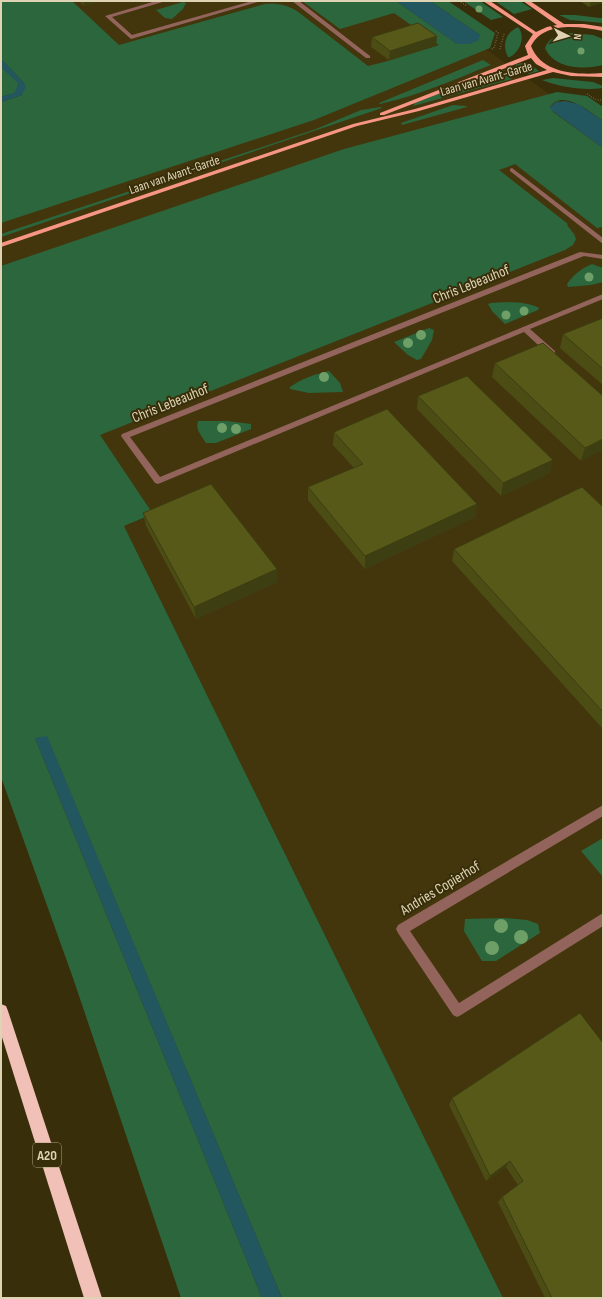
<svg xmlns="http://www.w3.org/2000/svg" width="604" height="1299" font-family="'Sofia Sans Condensed',sans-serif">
	<rect width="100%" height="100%" fill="#392e0a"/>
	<polygon fill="#43360c" points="57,1 418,1 603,132 603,1298 503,1298 124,526 153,515 1,296 1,203"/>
	<g fill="#2c663d">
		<path d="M1,1H72L119,45L265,4C278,3 287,5 297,11L368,66L388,61L439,45L394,13L340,29L302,1H396L457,44L480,35L430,1H448L495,33L490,48L314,120L1,223V102L22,95L24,83L1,59Z"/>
		<polygon points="463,1 480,1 503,17 491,20"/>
		<polygon points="495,1 520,1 532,9 514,14"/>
		<polygon points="183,2 186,3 183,9 172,19 165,18 156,10"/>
		<polygon points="559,15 575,15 600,18 603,18 603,23 570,20"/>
		<path d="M518,27C526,36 520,52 510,57H508C502,45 505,33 518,27Z"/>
		<path d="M570,33L593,35L603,39V65C584,70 554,69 545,48C549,37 559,35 570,33Z"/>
		<path d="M483,60L491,65C455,79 418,96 380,104L379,103Z"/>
		<polygon points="526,62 539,71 529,74 515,65"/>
		<polygon points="1,67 19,83 15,93 1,97"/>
		<polygon points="499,71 512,79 413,106 415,103"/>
		<path d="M553,78L593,82L603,86V88C583,91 560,87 542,80Z"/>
		<path d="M557,92L587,96L603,107V121C591,113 563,88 550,107L553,112L603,148V227L597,228L515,164L499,170L568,224L567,225L574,234L576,239L573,245L565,250L100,435L153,514L124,526L503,1298H282L47,737L35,738L262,1298H181L73,978L1,777V266L344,149Z"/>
		<polygon points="453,105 466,106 467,107 402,125 401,123"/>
		<polygon points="381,107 382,108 1,237 1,234 316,129 361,110"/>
		<path d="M592,264L603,268V282L591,285L568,287L567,284C573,275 582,268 592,264Z"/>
		<path d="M491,303C505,302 527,301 539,308L538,310L505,324L492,311L488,304Z"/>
		<polygon points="429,328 434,330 432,340 421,359 417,360 408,355 394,342"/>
		<path d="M329,371L340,383L343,392L309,393L290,389V387C301,379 315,374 329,371Z"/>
		<path d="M198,421H227L251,424V429L216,443H206C202,436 195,430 198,421Z"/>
		<polygon points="603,838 603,877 581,851"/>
		<polygon points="504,918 527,920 538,924 540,933 496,961 482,961 464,931 465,919"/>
	</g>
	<g fill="#235760">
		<polygon points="396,1 430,1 480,35 478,41 469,44 457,44"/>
		<polygon points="1,59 24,83 26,87 22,95 1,102 1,97 14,93 19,84 1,67"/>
		<polygon points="565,101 578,104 603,121 603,148 551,110 550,107 556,102"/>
		<polygon points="47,736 282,1298 262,1298 35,738"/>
	</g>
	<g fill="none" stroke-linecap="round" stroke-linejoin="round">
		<g stroke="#918664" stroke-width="1.5" stroke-dasharray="0.5 2" stroke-linecap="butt">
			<polyline points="459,1 467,6"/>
			<polyline points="492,49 494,48 498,33 496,31"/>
			<polyline points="500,49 504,34"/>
			<polyline points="587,94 597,100 603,100"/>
		</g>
		<g fill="#93645b" fill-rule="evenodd">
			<polygon points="156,1 166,1 112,17 132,35 252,1 261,1 131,39 105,16"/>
			<polygon points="292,1 299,1 370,56 370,58 366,58"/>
			<polygon points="512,168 603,238 603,244 510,171 510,169"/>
			<polygon points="580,252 603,255 603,259 584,256 130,437 160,477 603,294 603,299 530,329 555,351 555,355 549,355 524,332 158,484 155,483 121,436 122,434"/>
			<polygon points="603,805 603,816 410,931 459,1003 603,913 603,926 461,1015 457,1017 453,1015 398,933 396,929 398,925"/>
		</g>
		<path fill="#f79684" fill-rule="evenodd" d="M483,1H490L536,32L547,27L557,25L523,1H530L564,24H584L603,27V31C579,26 544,21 531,46C542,74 577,75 603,73V77L571,76L553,72L419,111L357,126L1,247V243L353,124L415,109L547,70L536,64L531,58L384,115H380V113L528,55L525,46L533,34Z"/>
		<polygon fill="#f1c1b7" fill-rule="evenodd" points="1,1004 6,1006 8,1011 102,1298 84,1298 1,1034"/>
	</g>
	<g fill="#6e9f67">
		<circle cx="479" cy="9" r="3.5"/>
		<circle cx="581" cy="51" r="3.5"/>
		<circle cx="589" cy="277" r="4.5"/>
		<circle cx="524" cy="311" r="4.5"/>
		<circle cx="506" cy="315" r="4.5"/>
		<circle cx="421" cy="335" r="5"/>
		<circle cx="408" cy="343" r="5"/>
		<circle cx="324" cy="377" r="5"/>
		<circle cx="222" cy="428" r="5"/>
		<circle cx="236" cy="429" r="5"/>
		<circle cx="501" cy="926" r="7"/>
		<circle cx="521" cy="937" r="7"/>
		<circle cx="492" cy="948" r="7"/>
	</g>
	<g fill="#4b4d15">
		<polygon points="79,1 102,1 84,6"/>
		<polygon points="580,1 603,1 589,7"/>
		<polygon points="372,37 436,46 389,60 371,47"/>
		<polygon points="603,318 603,385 560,348 563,334"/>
		<polygon points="495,363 603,396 581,461 492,377"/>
		<polygon points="418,396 550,473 501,496 417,409"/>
		<polygon points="334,432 477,504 475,517 365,569 308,500 308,487 354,468 333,445"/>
		<polygon points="603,507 603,729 452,561 454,549"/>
		<polygon points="143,513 277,582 196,619 146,526"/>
		<polygon points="580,1013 603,1298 545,1298 498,1202 502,1197 518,1185 506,1167 486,1181 449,1105 452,1098"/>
	</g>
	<g fill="#3d3e11">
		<polygon points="83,1 102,1 84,6"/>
		<polygon points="591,1 603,1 603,3 589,7"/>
		<polygon points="437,36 436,46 389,60 390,51"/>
		<polygon points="603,439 603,450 581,461 585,448"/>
		<polygon points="553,460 550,473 501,496 503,483"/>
		<polygon points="477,504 475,517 365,569 365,556"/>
		<polygon points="277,569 277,582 196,619 194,607"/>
		<polygon points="510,1161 506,1167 486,1181 490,1176"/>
	</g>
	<g fill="#575918" stroke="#3d3e11">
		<polygon points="418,23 437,36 390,51 372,37"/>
		<polygon points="603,318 603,369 563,334"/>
		<polygon points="543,343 603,396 603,439 585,448 495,363"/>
		<polygon points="467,376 553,460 503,483 418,396"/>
		<polygon points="387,409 477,504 365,556 308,487 363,464 334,432"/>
		<polygon points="211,484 277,569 194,607 143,513"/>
		<polygon points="582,487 603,507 603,712 454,549"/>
		<polygon points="580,1013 603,1043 603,1298 552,1298 502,1197 523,1181 510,1161 490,1176 452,1098"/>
	</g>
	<g text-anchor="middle" stroke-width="4" stroke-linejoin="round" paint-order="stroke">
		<g font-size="13" fill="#ded3b3" stroke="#392e0a">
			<text transform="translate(486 78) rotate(-16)" y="5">Laan van Avant-Garde</text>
			<text transform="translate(174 174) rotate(-19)" y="5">Laan van Avant-Garde</text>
		</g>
		<rect fill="#392e0a" stroke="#aca280" stroke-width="1" x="33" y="1143" width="28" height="24" rx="3"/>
		<g font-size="14" font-weight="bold" fill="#ded3b3">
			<text x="47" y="1160">A20</text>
		</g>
		<g font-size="15" fill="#ded3b3" stroke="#392e0a">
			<text transform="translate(471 284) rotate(-22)" y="5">Chris Lebeauhof</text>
			<text transform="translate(170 403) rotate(-22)" y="5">Chris Lebeauhof</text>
			<text transform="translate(440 888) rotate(-31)" y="5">Andries Copierhof</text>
		</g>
	</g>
	<rect width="604" height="1299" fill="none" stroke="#ded3b3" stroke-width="4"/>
	<g transform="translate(568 36) rotate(95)" stroke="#392e0a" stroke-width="3" paint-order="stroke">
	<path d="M0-3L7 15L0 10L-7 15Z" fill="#ded3b3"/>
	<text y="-6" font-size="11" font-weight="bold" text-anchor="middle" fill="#ded3b3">N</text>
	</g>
</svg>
